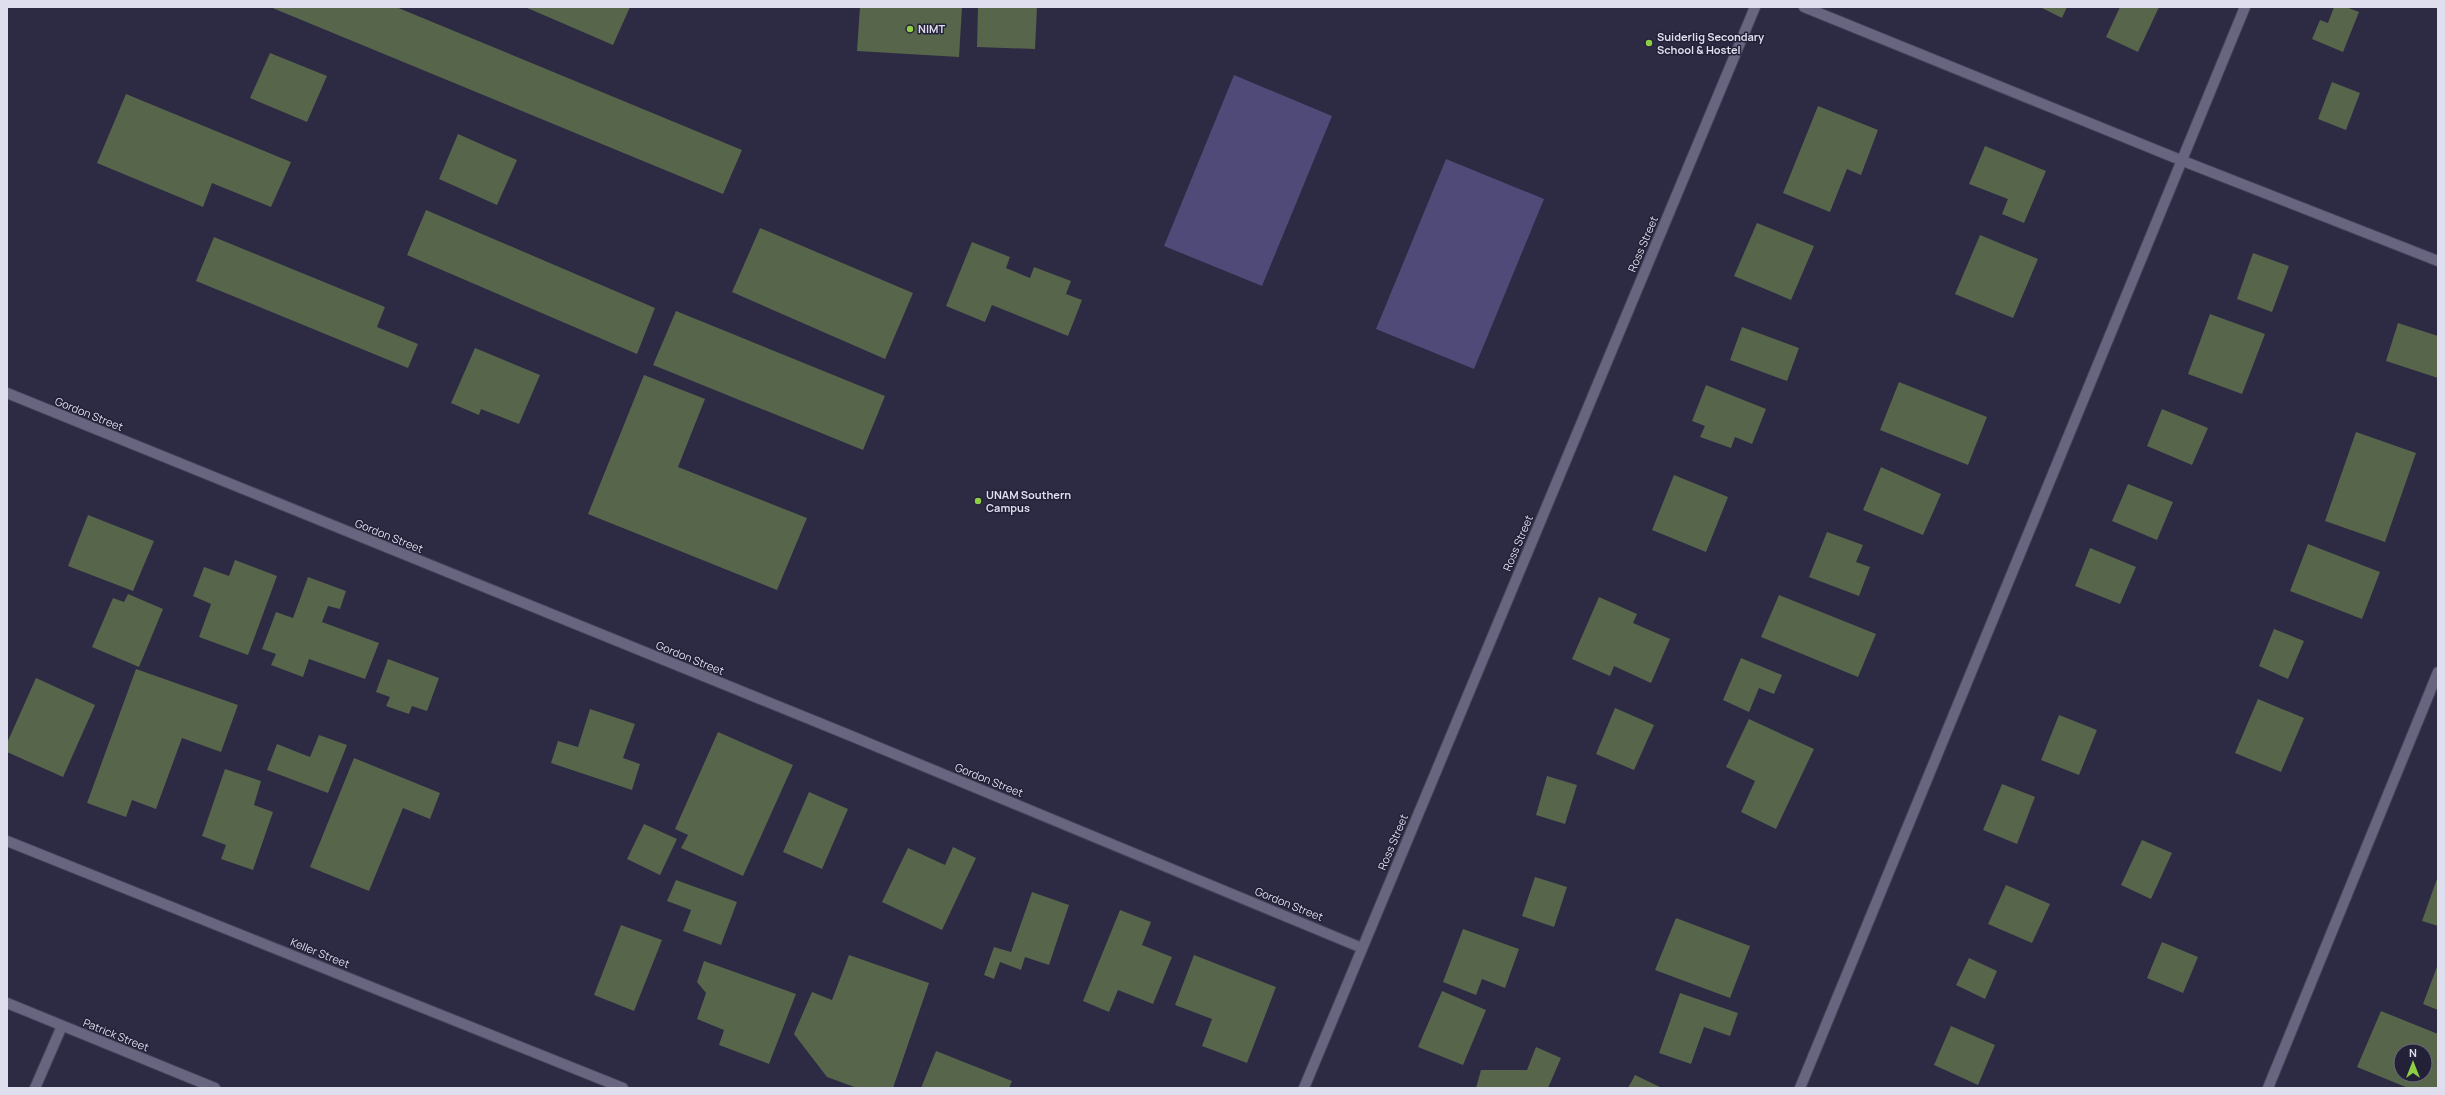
<svg xmlns="http://www.w3.org/2000/svg" width="2445" height="1095" font-family="Manrope,sans-serif">
	<rect width="100%" height="100%" fill="#2d2a43"/>
	<g fill="#4f4a77">
		<polygon points="1234,75 1332,116 1262,286 1164,246"/>
		<polygon points="1446,159 1544,199 1474,369 1376,329"/>
	</g>
	<g fill="#57654b" fill-rule="evenodd">
		<polygon points="270,7 396,7 742,150 723,194"/>
		<polygon points="525,7 630,7 613,45"/>
		<polygon points="860,7 962,7 959,57 857,51"/>
		<polygon points="978,7 1037,7 1035,49 977,47"/>
		<polygon points="2040,7 2067,7 2062,18"/>
		<polygon points="2120,7 2159,7 2138,52 2106,37"/>
		<polygon points="2334,7 2346,7 2359,12 2343,52 2312,39 2320,20 2328,23"/>
		<polygon points="270,53 327,76 307,122 250,98"/>
		<polygon points="2332,82 2360,93 2346,130 2318,119"/>
		<polygon points="126,94 291,162 271,207 212,183 203,207 97,163"/>
		<polygon points="1818,106 1878,130 1861,175 1847,169 1830,212 1783,193"/>
		<polygon points="458,134 517,160 497,205 439,179"/>
		<polygon points="1985,146 2046,171 2024,223 2002,214 2008,199 1969,184"/>
		<polygon points="426,210 655,308 637,354 407,255"/>
		<polygon points="1757,223 1814,246 1791,300 1734,276"/>
		<polygon points="760,228 913,293 885,359 732,292"/>
		<polygon points="1980,235 2038,259 2013,318 1955,294"/>
		<polygon points="214,237 385,307 377,327 418,344 408,368 196,281"/>
		<polygon points="972,242 1010,257 1006,268 1030,278 1034,267 1071,281 1066,294 1082,300 1068,336 992,305 985,322 946,306"/>
		<polygon points="2253,253 2289,266 2272,312 2237,299"/>
		<polygon points="676,311 885,396 863,450 653,365"/>
		<polygon points="2210,314 2265,334 2242,394 2188,374"/>
		<polygon points="2398,323 2438,336 2438,378 2386,361"/>
		<polygon points="1742,327 1799,348 1787,381 1730,360"/>
		<polygon points="475,348 540,375 519,424 481,409 479,415 451,403"/>
		<polygon points="644,375 705,399 678,467 807,518 777,590 588,514"/>
		<polygon points="1899,382 1987,417 1968,465 1880,430"/>
		<polygon points="1706,385 1766,409 1752,444 1735,437 1731,448 1700,437 1705,426 1692,421"/>
		<polygon points="2162,409 2208,428 2192,465 2147,446"/>
		<polygon points="2356,432 2416,453 2385,542 2325,521"/>
		<polygon points="1881,467 1941,494 1923,535 1863,510"/>
		<polygon points="1674,475 1728,497 1706,552 1652,530"/>
		<polygon points="2128,484 2173,502 2157,540 2112,521"/>
		<polygon points="88,515 154,541 133,591 68,566"/>
		<polygon points="1827,532 1863,545 1856,562 1870,567 1859,596 1809,577"/>
		<polygon points="2308,544 2380,572 2362,619 2290,591"/>
		<polygon points="2090,548 2136,567 2120,604 2075,586"/>
		<polygon points="235,560 277,576 248,655 199,637 211,604 193,596 204,567 229,576"/>
		<polygon points="308,577 346,591 340,609 328,606 322,622 379,643 365,679 309,659 303,677 271,665 276,654 262,649 276,612 293,618"/>
		<polygon points="128,594 163,609 139,667 92,647 113,598 124,602"/>
		<polygon points="1779,595 1876,634 1858,677 1761,637"/>
		<polygon points="1599,597 1637,614 1633,623 1670,639 1651,683 1614,666 1610,676 1572,659"/>
		<polygon points="2274,629 2304,641 2288,679 2259,666"/>
		<polygon points="1741,658 1782,675 1774,694 1759,688 1749,712 1723,700"/>
		<polygon points="388,659 439,678 427,711 412,706 409,714 386,706 390,697 376,692"/>
		<polygon points="136,669 238,705 221,752 182,738 156,809 132,800 126,817 87,803"/>
		<polygon points="36,678 95,705 63,777 7,752 7,743"/>
		<polygon points="2258,699 2304,718 2281,772 2235,753"/>
		<polygon points="1615,708 1654,725 1634,770 1596,754"/>
		<polygon points="590,709 635,724 623,758 640,764 632,790 551,763 558,741 578,747"/>
		<polygon points="2059,715 2097,730 2079,775 2041,760"/>
		<polygon points="1749,719 1814,749 1776,829 1741,812 1755,781 1726,767"/>
		<polygon points="718,732 793,765 743,876 681,848 688,835 675,829"/>
		<polygon points="319,735 347,745 328,793 267,770 277,744 310,757"/>
		<polygon points="354,758 440,793 430,819 403,808 369,891 310,867"/>
		<polygon points="225,769 261,781 254,805 273,812 253,870 221,859 226,845 202,836"/>
		<polygon points="1547,776 1577,785 1565,824 1536,815"/>
		<polygon points="2002,784 2035,797 2017,844 1983,830"/>
		<polygon points="809,792 848,809 822,869 783,852"/>
		<polygon points="644,824 677,839 660,875 627,859"/>
		<polygon points="2142,840 2172,853 2151,899 2121,885"/>
		<polygon points="953,847 976,858 942,930 882,902 908,848 945,865"/>
		<polygon points="2438,876 2438,926 2422,921"/>
		<polygon points="1535,877 1567,887 1554,927 1522,916"/>
		<polygon points="676,880 737,902 721,945 683,931 691,910 667,901"/>
		<polygon points="2006,885 2050,904 2032,943 1988,924"/>
		<polygon points="1032,892 1069,905 1049,965 1025,957 1021,970 1000,962 994,979 984,975 994,947 1011,952"/>
		<polygon points="1120,910 1151,922 1142,945 1172,957 1153,1004 1118,990 1109,1012 1083,1001"/>
		<polygon points="1676,918 1750,946 1730,998 1655,970"/>
		<polygon points="621,925 662,940 634,1011 594,995"/>
		<polygon points="1463,929 1519,949 1505,988 1482,979 1476,995 1443,982"/>
		<polygon points="2162,942 2198,957 2183,993 2147,978"/>
		<polygon points="849,955 929,983 893,1088 857,1088 827,1077 794,1034 812,992 832,1000"/>
		<polygon points="1194,955 1276,987 1247,1063 1202,1046 1212,1019 1175,1005"/>
		<polygon points="1969,958 1997,971 1985,999 1956,985"/>
		<polygon points="704,961 796,994 769,1064 719,1045 724,1030 697,1019 706,993 697,982"/>
		<polygon points="2438,964 2438,1010 2423,1004"/>
		<polygon points="1442,991 1486,1010 1463,1065 1418,1047"/>
		<polygon points="1680,993 1738,1013 1730,1036 1704,1027 1691,1064 1659,1053"/>
		<path d="M2381,1011L2438,1034V1088H2408L2357,1067ZM2401,1051H2425V1075H2401Z"/>
		<polygon points="1951,1026 1995,1045 1978,1085 1934,1065"/>
		<polygon points="1536,1047 1561,1058 1548,1088 1476,1088 1481,1070 1527,1070"/>
		<polygon points="936,1051 1012,1081 1009,1088 921,1088"/>
		<polygon points="1635,1075 1662,1088 1628,1088"/>
	</g>
	<g fill="none" stroke-linecap="round" stroke-linejoin="round">
		<g stroke="#464458" stroke-width="12">
			<g id="minor">
				<polyline points="1804,7 2183,161 2438,261"/>
				<polyline points="7,393 844,733 1362,948"/>
				<polyline points="7,841 623,1088"/>
				<polyline points="7,1003 215,1088"/>
				<polyline points="35,1088 62,1026"/>
				<polyline points="1304,1088 1755,7"/>
				<polyline points="1800,1088 2245,7"/>
				<polyline points="2268,1088 2438,672"/>
			</g>
		</g>
		<use href="#minor" stroke="#676580" stroke-width="10"/>
	</g>
	<g fill="#8dce44" stroke="#232138" stroke-width="1.5">
		<circle cx="910" cy="29" r="4"/>
		<circle cx="1649" cy="43" r="4"/>
		<circle cx="978" cy="501" r="4"/>
	</g>
	<g text-anchor="middle" stroke-width="3" stroke-linejoin="round" paint-order="stroke">
		<g font-size="11" font-weight="bold" fill="#dfdeee" stroke="#232138" text-anchor="start">
			<text x="918" y="33">NIMT</text>
			<text x="1657" y="41">Suiderlig Secondary<tspan x="1657" dy="13">School &amp; Hostel</tspan></text>
			<text x="986" y="499">UNAM Southern<tspan x="986" dy="13">Campus</tspan></text>
		</g>
		<g font-size="11" fill="#dfdeee" stroke="#232138">
			<text transform="translate(1643 244) rotate(-67)" y="4">Ross Street</text>
			<text transform="translate(89 414) rotate(22)" y="4">Gordon Street</text>
			<text transform="translate(389 536) rotate(22)" y="4">Gordon Street</text>
			<text transform="translate(1518 543) rotate(-67)" y="4">Ross Street</text>
			<text transform="translate(690 658) rotate(22)" y="4">Gordon Street</text>
			<text transform="translate(989 780) rotate(22)" y="4">Gordon Street</text>
			<text transform="translate(1393 842) rotate(-67)" y="4">Ross Street</text>
			<text transform="translate(1289 904) rotate(22)" y="4">Gordon Street</text>
			<text transform="translate(320 953) rotate(22)" y="4">Keller Street</text>
			<text transform="translate(116 1035) rotate(22)" y="4">Patrick Street</text>
		</g>
	</g>
	<rect width="2445" height="1095" fill="none" stroke="#dfdeee" stroke-width="16"/>
	<g transform="translate(2413 1063)"><circle r="19" fill="#232138" stroke="#6e6d81"/>
	<path d="M0-3L7 15L0 10L-7 15Z" fill="#8dce44"/>
	<text y="-6" font-size="11" font-weight="bold" text-anchor="middle" fill="#dfdeee">N</text>
	</g>
</svg>
